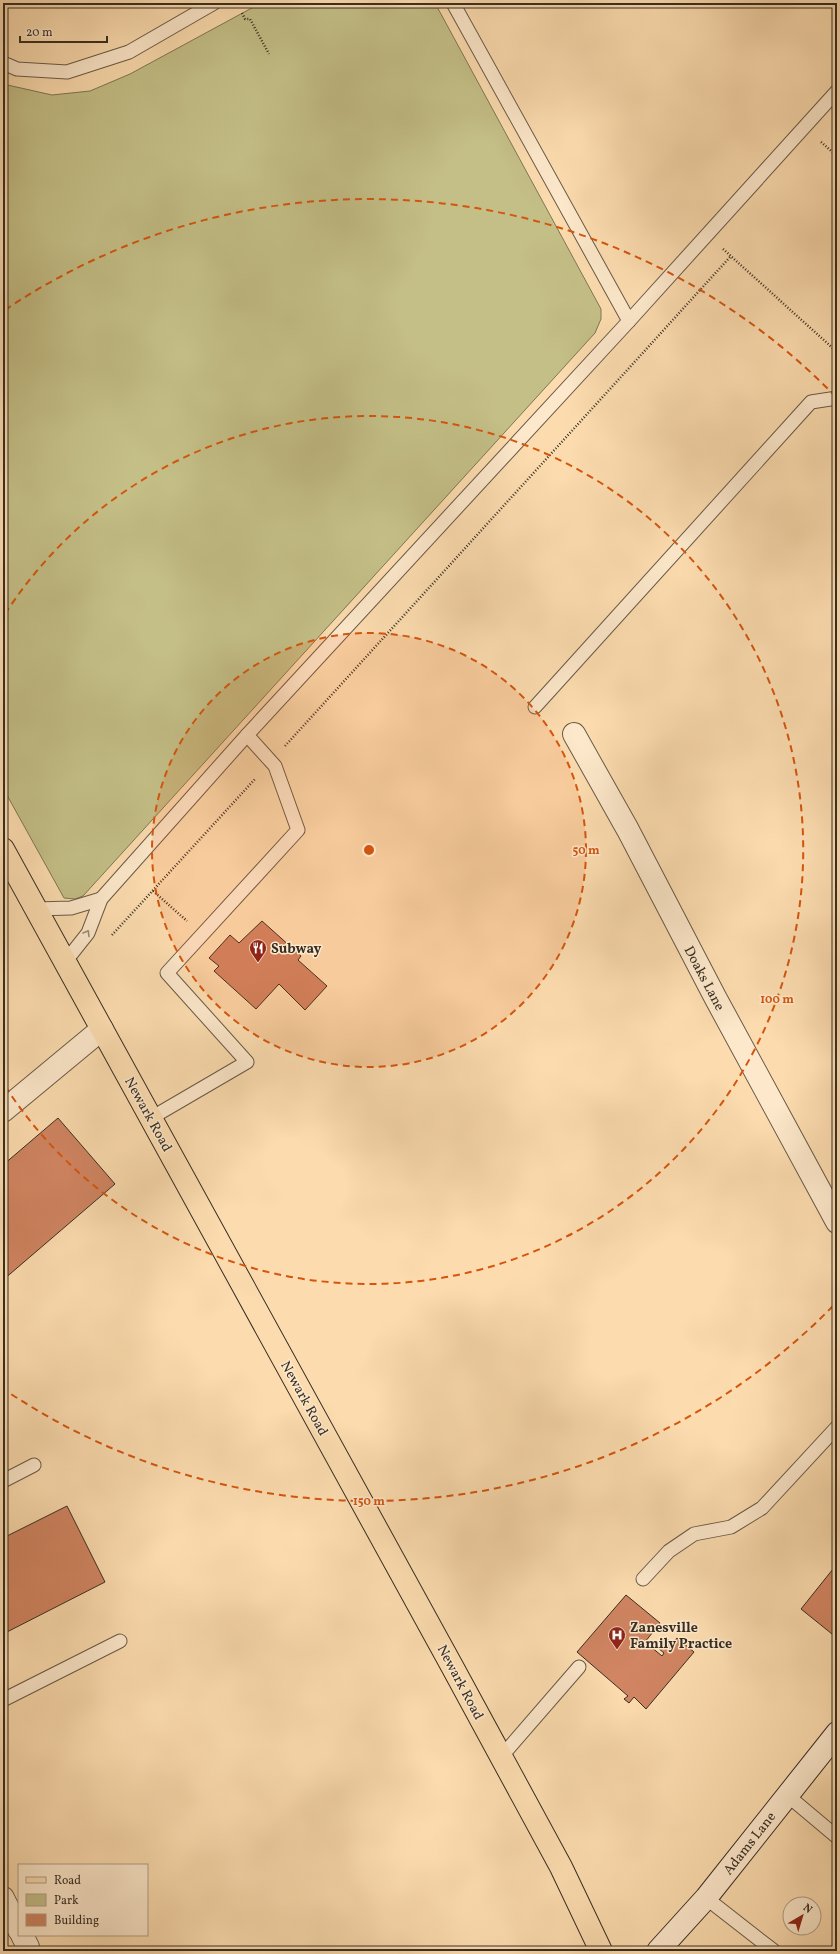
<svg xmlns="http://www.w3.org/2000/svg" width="840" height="1954" font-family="Vollkorn,serif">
	<rect width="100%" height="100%" fill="#fcdcaf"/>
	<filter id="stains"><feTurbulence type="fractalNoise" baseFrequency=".005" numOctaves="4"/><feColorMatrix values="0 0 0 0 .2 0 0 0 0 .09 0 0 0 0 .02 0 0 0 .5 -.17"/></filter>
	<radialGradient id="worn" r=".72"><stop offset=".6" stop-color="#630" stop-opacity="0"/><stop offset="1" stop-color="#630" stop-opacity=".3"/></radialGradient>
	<polygon fill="#c4bf87" stroke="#7d7656" points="261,3 435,3 601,309 601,319 595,333 83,896 75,899 64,898 3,788 3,84 52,95 90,91 130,74"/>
	<g fill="#d18562" stroke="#362e24">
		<polygon points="262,921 301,956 298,960 327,986 305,1010 279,984 256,1009 214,971 219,966 209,958 230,935 239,943"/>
		<polygon points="58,1118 115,1184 3,1280 3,1165"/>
		<polygon points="67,1506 105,1582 3,1634 3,1538"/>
		<polygon points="837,1564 837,1638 801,1609"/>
		<polygon points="626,1595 660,1623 645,1642 662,1656 664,1653 658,1648 666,1638 673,1643 677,1638 694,1652 646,1709 634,1697 629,1703 624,1699 628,1696 577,1652"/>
	</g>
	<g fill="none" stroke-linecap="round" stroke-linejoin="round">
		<g stroke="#685a47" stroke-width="15">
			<g id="lane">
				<polyline points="453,3 629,321"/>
				<polyline points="3,63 17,69 67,72 129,52 214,3"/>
				<polyline points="535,707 811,402 837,398"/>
				<polyline points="36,909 71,908 101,899"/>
				<polyline points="65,962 88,933 101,899 247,735 629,321 837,91"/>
				<polyline points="151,1118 247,1062 167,973 298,830 275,766 247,735"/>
				<polyline points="3,1481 34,1465"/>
				<polyline points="643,1579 669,1551 694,1534 731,1527 762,1508 837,1427"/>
				<polyline points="3,1700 120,1641"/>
				<polyline points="501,1757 579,1667"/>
				<polyline points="787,1795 837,1837"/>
				<polyline points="706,1898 774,1951"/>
			</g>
		</g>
		<g stroke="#685a47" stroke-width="24">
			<g id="street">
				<polyline points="574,734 628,830 715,997 837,1222"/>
				<polyline points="3,1111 102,1029"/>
				<polyline points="3,1898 19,1930"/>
				<polyline points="22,1935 28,1947"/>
			</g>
		</g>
		<g stroke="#362e24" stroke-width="24">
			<polyline id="secondary" points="658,1951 706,1898 837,1733"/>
		</g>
		<g stroke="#362e24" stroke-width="24">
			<polyline id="primary" points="3,849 453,1668 561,1867 601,1951"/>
		</g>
		<g stroke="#362e24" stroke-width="2.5" stroke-dasharray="1 2" stroke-linecap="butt">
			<polyline points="242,13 245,19 250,19 269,54"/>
			<polyline points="821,142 837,156"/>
			<polyline points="723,249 837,352"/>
			<polyline points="285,746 731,256"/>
			<polyline points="153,891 187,921"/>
			<polyline points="112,935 256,778"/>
		</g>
		<use href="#lane" stroke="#fde8cb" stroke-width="13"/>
		<use href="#street" stroke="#fde8cb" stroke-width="22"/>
		<use href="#secondary" stroke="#fde8cb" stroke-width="22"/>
		<use href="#primary" stroke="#fcdcaf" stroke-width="22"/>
	</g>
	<defs><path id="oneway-chevron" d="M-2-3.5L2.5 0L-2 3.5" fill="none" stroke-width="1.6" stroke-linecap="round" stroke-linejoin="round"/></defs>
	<use stroke="#9a8b78" href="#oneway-chevron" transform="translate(87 933) rotate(-59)"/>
	<circle cx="369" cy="850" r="217" fill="#d6550e" fill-opacity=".12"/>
	<g fill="none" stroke="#d6550e" stroke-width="2" stroke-dasharray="7 5">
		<circle cx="369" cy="850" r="217"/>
		<path d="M5 614A434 434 0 1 1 5 1086"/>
		<path d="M833 1306A651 651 0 0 1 5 1390M5 310A651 651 0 0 1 833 394"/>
	</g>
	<defs>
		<g id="restaurant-pin" transform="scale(0.9)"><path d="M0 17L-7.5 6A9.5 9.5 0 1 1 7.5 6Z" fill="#8f2418" stroke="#fde8cb"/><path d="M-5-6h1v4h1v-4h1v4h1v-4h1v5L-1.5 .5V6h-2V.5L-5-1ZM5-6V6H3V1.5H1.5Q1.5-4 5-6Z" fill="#fff"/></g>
		<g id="hospital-pin" transform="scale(0.9)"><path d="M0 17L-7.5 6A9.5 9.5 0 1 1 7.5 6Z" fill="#8f2418" stroke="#fde8cb"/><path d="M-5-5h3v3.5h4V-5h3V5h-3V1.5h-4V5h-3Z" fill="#fff"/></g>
	</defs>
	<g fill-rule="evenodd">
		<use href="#restaurant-pin" x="258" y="948"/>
		<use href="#hospital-pin" x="617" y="1635"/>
	</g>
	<g text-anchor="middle" stroke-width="3" stroke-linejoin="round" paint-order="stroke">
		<g font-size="14" font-weight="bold" fill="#362e24" stroke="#fde8cb" text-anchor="start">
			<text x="271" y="953">Subway</text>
			<text x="630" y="1632">Zanesville<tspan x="630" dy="16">Family Practice</tspan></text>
		</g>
		<g font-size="14" fill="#362e24" stroke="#fde8cb">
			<text transform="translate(705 978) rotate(62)" y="5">Doaks Lane</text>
			<text transform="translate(149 1114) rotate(61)" y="5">Newark Road</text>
			<text transform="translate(305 1398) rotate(61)" y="5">Newark Road</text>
			<text transform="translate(461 1682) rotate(62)" y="5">Newark Road</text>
			<text transform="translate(749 1843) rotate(-52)" y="5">Adams Lane</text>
		</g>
	</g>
	<circle cx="369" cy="850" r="6" fill="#d6550e" stroke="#fde8cb" stroke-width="2"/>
	<g font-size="12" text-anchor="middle" font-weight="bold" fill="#d6550e" stroke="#fde8cb" stroke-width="3" stroke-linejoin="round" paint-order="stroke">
		<text x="586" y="854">50 m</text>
		<text x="777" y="1003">100 m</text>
		<text x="369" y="1505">150 m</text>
	</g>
	<rect width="840" height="1954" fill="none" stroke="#fcdcaf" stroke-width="16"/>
	<rect x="4" y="4" width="832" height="1946" fill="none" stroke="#362e24" stroke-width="2"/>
	<rect x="8" y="8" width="824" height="1938" fill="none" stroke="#362e24"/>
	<rect x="18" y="1864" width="130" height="72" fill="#fde8cb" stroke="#ad9e88"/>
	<rect x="26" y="1877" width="20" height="6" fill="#fcdcaf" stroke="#ad9e88"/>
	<text x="54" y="1884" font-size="12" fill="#362e24">Road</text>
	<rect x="26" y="1894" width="20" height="12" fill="#c4bf87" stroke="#ad9e88"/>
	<text x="54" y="1904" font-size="12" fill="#362e24">Park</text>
	<rect x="26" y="1914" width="20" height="12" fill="#d18562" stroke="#ad9e88"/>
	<text x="54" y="1924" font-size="12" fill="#362e24">Building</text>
	<g transform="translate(802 1916) rotate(38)"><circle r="19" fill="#fde8cb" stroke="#ad9e88"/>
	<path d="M0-3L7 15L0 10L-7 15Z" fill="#8f2418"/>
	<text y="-6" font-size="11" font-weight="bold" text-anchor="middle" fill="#362e24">N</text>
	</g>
	<path d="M20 36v6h87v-6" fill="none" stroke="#362e24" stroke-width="2"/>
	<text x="26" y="36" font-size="12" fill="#362e24" stroke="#fde8cb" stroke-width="3" paint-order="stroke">20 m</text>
	<rect width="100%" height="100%" filter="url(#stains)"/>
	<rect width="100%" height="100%" fill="url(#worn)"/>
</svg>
